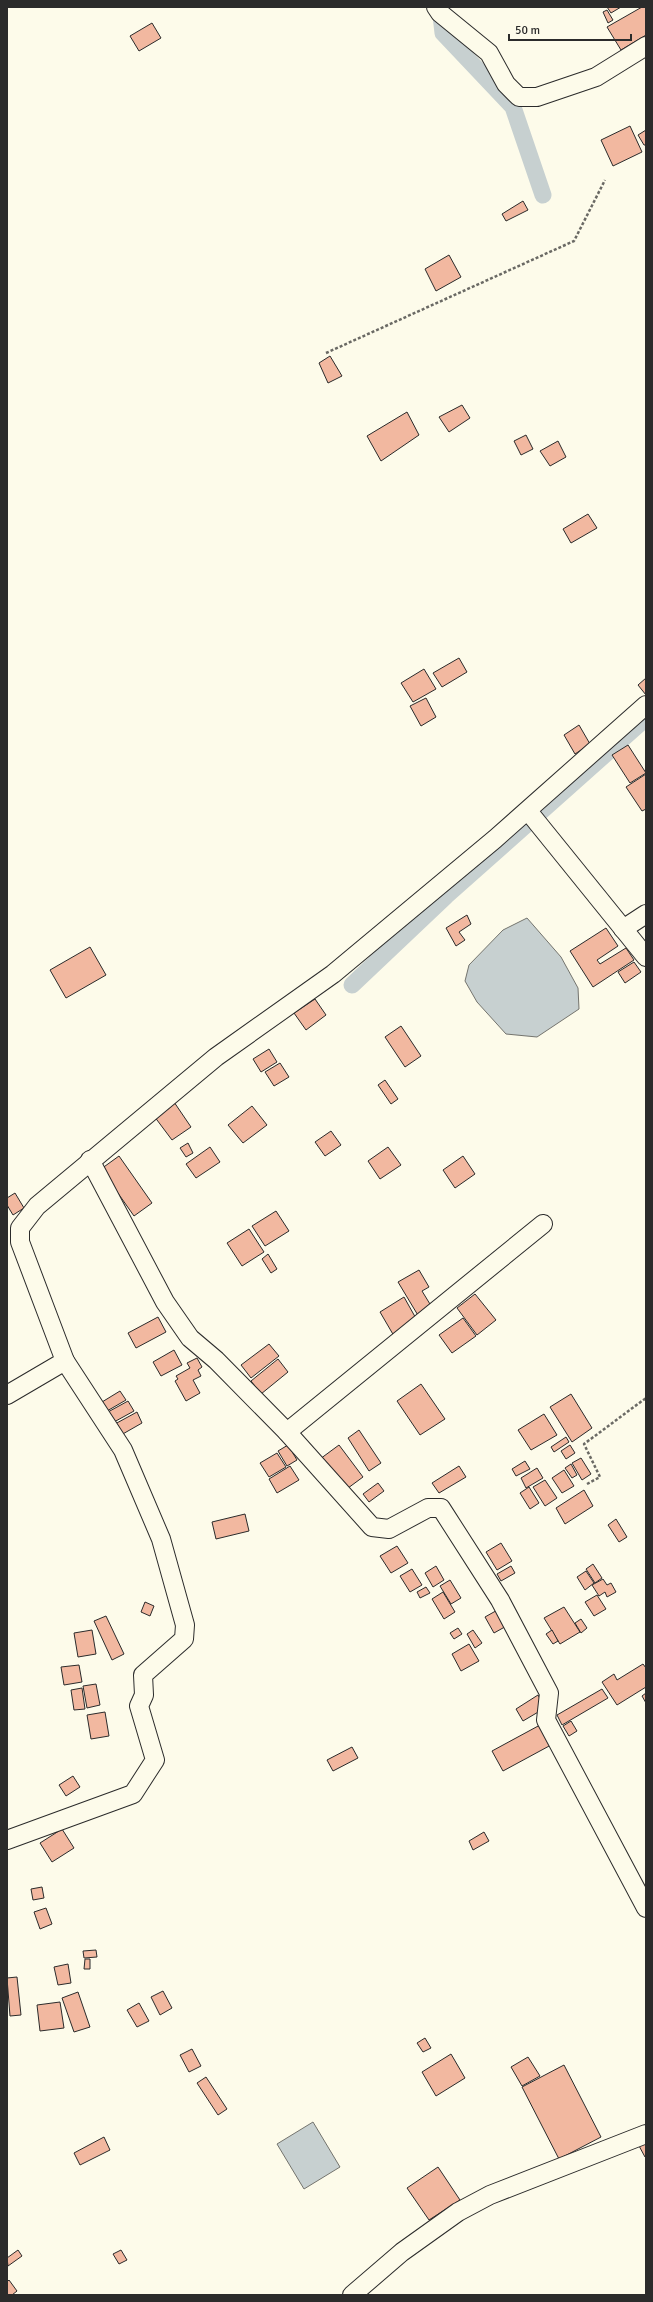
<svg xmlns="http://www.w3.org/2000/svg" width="653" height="2302" font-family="Signika,sans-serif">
	<rect width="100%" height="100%" fill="#fdfbea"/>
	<g fill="#c7d0d0" stroke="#74746e">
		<polygon points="527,918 561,957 578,988 579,1009 537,1037 506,1034 477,1002 465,981 469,965 503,930"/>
		<polygon points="313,2122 340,2167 304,2189 277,2144"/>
	</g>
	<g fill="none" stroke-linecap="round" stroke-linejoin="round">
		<g stroke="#c7d0d0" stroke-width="17">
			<polyline points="440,7 443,33 513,107 543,195"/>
			<polyline points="352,985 446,896 646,718"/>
		</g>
	</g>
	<g fill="#f2b8a0" stroke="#2b2b2b">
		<polygon points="607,7 621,7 611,13"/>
		<polygon points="642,7 646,7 646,35 621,50 607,27"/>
		<polygon points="607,10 613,20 608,23 603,12"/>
		<polygon points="152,23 161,38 139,51 130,36"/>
		<polygon points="630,126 642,152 613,166 601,140"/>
		<polygon points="646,130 646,145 644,145 638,135"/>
		<polygon points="523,201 528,210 506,221 502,214"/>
		<polygon points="449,255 461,277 436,291 425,269"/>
		<polygon points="330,356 342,376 328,383 319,363"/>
		<polygon points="462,405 470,418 449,432 439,417"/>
		<polygon points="407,412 419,435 381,461 367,436"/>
		<polygon points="526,435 533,449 521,455 514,441"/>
		<polygon points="558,441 566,457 550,466 540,451"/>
		<polygon points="588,514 597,528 571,543 563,529"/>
		<polygon points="459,658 467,672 442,687 433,673"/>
		<polygon points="424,669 436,689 413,702 401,683"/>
		<polygon points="646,678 646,695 638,685"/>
		<polygon points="426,698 436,717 421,726 410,706"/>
		<polygon points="579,725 590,744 575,754 564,735"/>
		<polygon points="628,745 646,773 630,783 612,755"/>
		<polygon points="646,774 646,809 642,811 626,787"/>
		<polygon points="467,915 471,924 459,932 465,940 456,946 446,928"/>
		<polygon points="606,928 618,946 597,960 600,964 626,948 634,960 593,987 570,951"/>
		<polygon points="90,947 106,975 66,998 50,970"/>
		<polygon points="634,962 641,972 625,983 618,972"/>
		<polygon points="315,999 326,1015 306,1030 294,1013"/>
		<polygon points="401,1026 421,1056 405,1067 385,1037"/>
		<polygon points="269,1049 277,1062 261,1072 253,1059"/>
		<polygon points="280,1063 289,1077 274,1086 265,1072"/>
		<polygon points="385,1080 398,1099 391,1104 378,1085"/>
		<polygon points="174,1102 191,1127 172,1140 154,1116"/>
		<polygon points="252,1106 267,1125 243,1143 228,1125"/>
		<polygon points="331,1131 341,1145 325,1156 315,1142"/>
		<polygon points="188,1143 193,1153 186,1157 180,1148"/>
		<polygon points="210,1147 220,1162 196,1178 186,1164"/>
		<polygon points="388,1147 401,1165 380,1179 368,1161"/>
		<polygon points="119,1156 152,1203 134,1216 101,1169"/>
		<polygon points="463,1156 475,1174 455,1188 443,1170"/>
		<polygon points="15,1193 24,1208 13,1215 7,1205 7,1198"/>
		<polygon points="276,1211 289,1231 265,1246 252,1226"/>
		<polygon points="249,1229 264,1252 242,1266 227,1243"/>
		<polygon points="268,1254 277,1269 271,1273 262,1259"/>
		<polygon points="419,1270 429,1287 422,1291 433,1309 419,1317 398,1282"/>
		<polygon points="475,1294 496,1320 477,1335 457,1308"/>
		<polygon points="404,1297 418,1322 394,1336 380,1312"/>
		<polygon points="158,1317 166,1332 136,1348 128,1333"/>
		<polygon points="463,1318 476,1336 452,1353 439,1335"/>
		<polygon points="269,1344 279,1356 251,1378 241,1365"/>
		<polygon points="174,1350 182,1365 161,1376 153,1362"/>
		<polygon points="197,1358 202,1367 198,1370 201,1376 193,1380 200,1393 186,1401 175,1381 178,1379 176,1376 190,1368 187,1363"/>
		<polygon points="278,1359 288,1372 261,1394 251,1381"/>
		<polygon points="421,1384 445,1419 420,1435 397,1401"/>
		<polygon points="120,1391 126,1400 107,1411 102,1402"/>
		<polygon points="571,1394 592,1428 572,1442 550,1407"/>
		<polygon points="128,1401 134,1411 114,1422 108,1412"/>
		<polygon points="137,1412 142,1423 121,1435 115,1424"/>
		<polygon points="544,1414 557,1435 531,1450 518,1430"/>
		<polygon points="359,1430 381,1463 369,1471 348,1438"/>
		<polygon points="566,1437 569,1442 554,1452 551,1447"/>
		<polygon points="288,1445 297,1460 287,1466 278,1451"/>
		<polygon points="339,1445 363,1477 344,1491 320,1459"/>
		<polygon points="570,1445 575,1453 566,1459 561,1451"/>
		<polygon points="277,1453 286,1467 269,1477 260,1463"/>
		<polygon points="581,1458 591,1474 582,1480 572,1463"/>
		<polygon points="525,1461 530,1469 516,1476 512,1469"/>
		<polygon points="571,1464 577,1475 572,1478 565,1468"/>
		<polygon points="290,1466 299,1480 277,1493 269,1479"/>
		<polygon points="459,1466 466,1477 439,1493 432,1483"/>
		<polygon points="537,1468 543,1478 526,1488 521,1478"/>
		<polygon points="564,1470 574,1486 562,1493 552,1478"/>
		<polygon points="545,1480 557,1498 545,1506 533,1487"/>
		<polygon points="378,1483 384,1491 369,1502 363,1494"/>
		<polygon points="529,1487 539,1503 530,1509 520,1493"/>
		<polygon points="584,1490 593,1506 565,1524 556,1508"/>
		<polygon points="245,1514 249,1531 216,1539 212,1522"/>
		<polygon points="616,1519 627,1537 619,1542 608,1525"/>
		<polygon points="501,1543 512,1561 497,1570 486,1552"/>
		<polygon points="397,1546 408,1563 391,1573 380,1556"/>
		<polygon points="593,1564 602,1578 595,1583 586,1569"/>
		<polygon points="436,1566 444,1580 433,1587 425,1573"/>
		<polygon points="511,1566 515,1573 501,1581 497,1574"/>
		<polygon points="412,1569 422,1585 410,1592 400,1576"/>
		<polygon points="586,1571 594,1583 585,1590 577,1577"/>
		<polygon points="603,1579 607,1585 611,1583 616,1592 607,1597 605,1592 599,1596 592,1585"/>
		<polygon points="450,1580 461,1598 451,1604 440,1586"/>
		<polygon points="426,1587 430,1593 420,1598 417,1592"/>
		<polygon points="443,1592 455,1612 444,1619 432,1599"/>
		<polygon points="597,1595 606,1609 594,1616 585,1602"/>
		<polygon points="145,1602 154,1606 150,1616 141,1612"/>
		<polygon points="564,1607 580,1632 560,1644 544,1618"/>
		<polygon points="501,1608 510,1624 494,1633 485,1617"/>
		<polygon points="106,1616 124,1654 112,1660 94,1621"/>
		<polygon points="581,1619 587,1628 581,1633 575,1623"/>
		<polygon points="458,1628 462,1634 454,1639 450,1633"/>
		<polygon points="92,1630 96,1654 78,1657 74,1633"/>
		<polygon points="473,1630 482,1643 475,1648 467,1634"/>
		<polygon points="552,1630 558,1641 553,1644 546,1634"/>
		<polygon points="469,1644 479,1661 461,1671 452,1654"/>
		<polygon points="643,1664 646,1668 646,1687 617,1705 602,1682 614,1674 617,1680"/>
		<polygon points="79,1665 82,1682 64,1685 61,1667"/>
		<polygon points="96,1684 100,1705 87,1708 83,1686"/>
		<polygon points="82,1688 85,1709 74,1710 71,1690"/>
		<polygon points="602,1689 608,1698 562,1725 557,1715"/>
		<polygon points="646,1693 646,1703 642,1696"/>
		<polygon points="538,1695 545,1708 523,1721 516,1709"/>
		<polygon points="105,1712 109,1736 91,1739 87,1715"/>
		<polygon points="571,1721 577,1731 569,1736 563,1726"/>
		<polygon points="540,1725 551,1745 503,1771 492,1751"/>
		<polygon points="352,1747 358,1758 333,1771 327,1760"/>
		<polygon points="73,1776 80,1787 66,1796 59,1785"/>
		<polygon points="62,1829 74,1848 52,1862 40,1843"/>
		<polygon points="484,1832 489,1841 473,1850 469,1841"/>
		<polygon points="42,1887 44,1898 33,1900 31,1889"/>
		<polygon points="46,1908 52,1924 40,1929 34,1912"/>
		<polygon points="96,1950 97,1957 84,1958 83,1951"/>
		<polygon points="85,1959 90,1959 90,1969 84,1969"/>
		<polygon points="68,1964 71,1983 58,1985 54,1967"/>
		<polygon points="17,1977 21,2015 10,2016 7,1978"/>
		<polygon points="163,1991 172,2008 160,2015 151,1997"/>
		<polygon points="78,1992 90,2027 74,2032 62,1998"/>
		<polygon points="60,2002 64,2028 40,2031 37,2005"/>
		<polygon points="139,2003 149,2021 137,2027 127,2010"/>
		<polygon points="425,2038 431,2048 423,2052 417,2043"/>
		<polygon points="192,2049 201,2066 189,2072 180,2055"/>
		<polygon points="451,2054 465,2078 436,2096 422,2072"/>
		<polygon points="528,2057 540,2076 522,2086 511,2067"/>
		<polygon points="564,2065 601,2137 559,2159 522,2087"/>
		<polygon points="206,2077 227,2109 218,2115 197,2083"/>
		<polygon points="104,2137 110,2150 80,2165 74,2153"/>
		<polygon points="646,2139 646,2156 645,2157 638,2144"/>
		<polygon points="438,2167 460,2200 429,2220 407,2188"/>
		<polygon points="18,2250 22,2256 8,2266 7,2258"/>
		<polygon points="121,2250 127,2260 119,2264 113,2254"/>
		<polygon points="9,2280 17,2291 12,2295 7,2295 7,2282"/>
	</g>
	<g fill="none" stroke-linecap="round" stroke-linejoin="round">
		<g stroke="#2b2b2b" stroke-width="20">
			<g id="minor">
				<polyline points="436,7 440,13 489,53 506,84 519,97 537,97 596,77 646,46"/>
				<polyline points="528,811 646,957"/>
				<polyline points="623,929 646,914"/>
				<polyline points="90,1160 165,1302 190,1338 216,1360 287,1432 372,1527 389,1529 428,1508 441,1508 500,1600 549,1693 546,1720 646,1908"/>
				<polyline points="7,1395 65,1361 20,1242 20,1228 37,1206 216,1057 333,974 495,839 646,705"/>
				<polyline points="287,1432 543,1224"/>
				<polyline points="7,1840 133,1794 155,1760 139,1706 144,1695 143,1675 184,1639 185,1625 161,1539 123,1450 65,1361"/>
				<polyline points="352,2295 402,2252 458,2212 490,2195 646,2134"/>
			</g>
		</g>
		<g stroke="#6a6964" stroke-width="2.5" stroke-dasharray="3 2" stroke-linecap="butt">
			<polyline points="326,353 574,241 605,180"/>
			<polyline points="587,1484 600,1477 584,1444 646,1398"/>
		</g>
		<use href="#minor" stroke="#fdfbea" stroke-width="18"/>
	</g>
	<rect width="653" height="2302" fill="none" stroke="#2b2b2b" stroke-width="16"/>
	<path d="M509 34v6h122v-6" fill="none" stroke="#2b2b2b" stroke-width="2"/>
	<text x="515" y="34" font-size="12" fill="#2b2b2b" stroke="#fdfbea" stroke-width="3" paint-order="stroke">50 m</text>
</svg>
